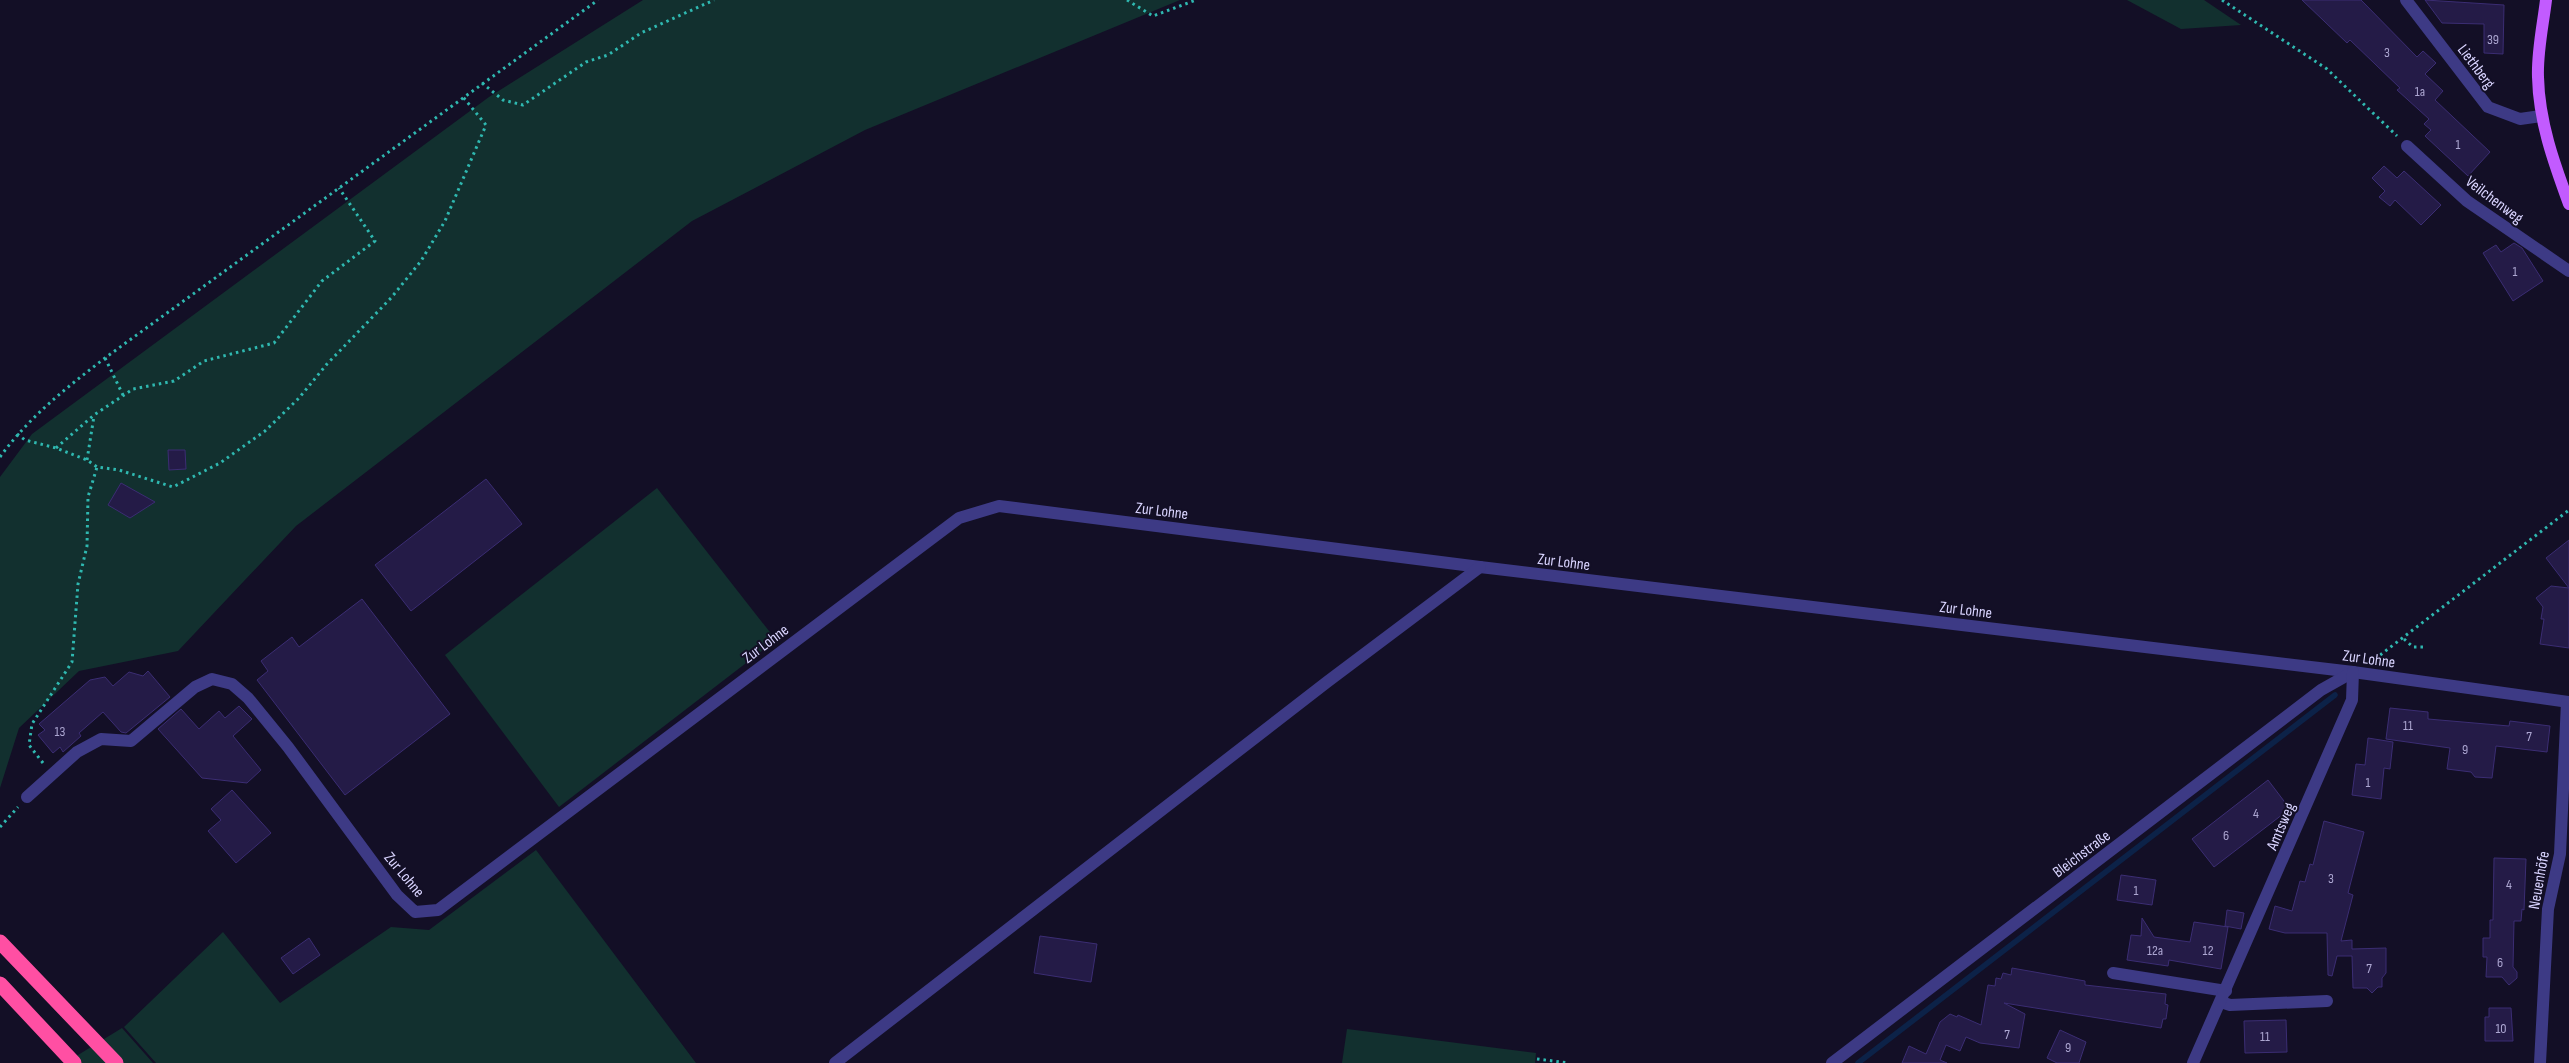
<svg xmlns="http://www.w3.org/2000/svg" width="2569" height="1063" font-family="'Sofia Sans Condensed',sans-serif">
	<rect width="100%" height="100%" fill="#130f26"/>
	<g fill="#12302f">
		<polygon points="643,0 1180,0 865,130 692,221 296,526 178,651 79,671 19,728 0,788 0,477 32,434 489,97"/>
		<polygon points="2127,0 2204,0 2241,25 2181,29"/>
		<polygon points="657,488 776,640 559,807 445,655"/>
		<polygon points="536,850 696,1063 156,1063 124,1027 223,932 280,1003 391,927 429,930"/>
		<polygon points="122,1028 153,1063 65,1063"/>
		<polygon points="1347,1029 1536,1053 1535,1063 1342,1063"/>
	</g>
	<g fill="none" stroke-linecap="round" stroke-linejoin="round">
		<polyline stroke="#0c2248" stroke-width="5.5" points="1858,1063 2335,695"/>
	</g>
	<g fill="#241b47" stroke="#3b2d73">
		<polygon points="2302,0 2361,0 2417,57 2423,51 2436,63 2425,74 2443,91 2435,100 2490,152 2468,176 2425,136 2431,130 2424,124 2429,119 2397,90 2400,88 2350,40 2347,43"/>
		<polygon points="2425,0 2504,5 2503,54 2484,53 2484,24 2442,23"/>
		<polygon points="2384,166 2397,178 2404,171 2441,205 2421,225 2395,200 2390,206 2379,197 2385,191 2372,178"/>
		<polygon points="2514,243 2522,248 2543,281 2513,301 2483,253 2496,245 2501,252"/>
		<polygon points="168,450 185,450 186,469 169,470"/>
		<polygon points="486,479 522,524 411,611 375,565"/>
		<polygon points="121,483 155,502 130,518 108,505"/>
		<polygon points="2569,540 2569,648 2540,644 2544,619 2541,619 2543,607 2536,598 2551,586 2569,588 2546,558"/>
		<polygon points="362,599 450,714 345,795 257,680 268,671 261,661 292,637 299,647"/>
		<polygon points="148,671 170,697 126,733 121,732 103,712 79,733 81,736 63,752 60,747 53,753 38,735 45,730 39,724 90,680 105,677 113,686 129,672 143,676"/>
		<polygon points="239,706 252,719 233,736 261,770 247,783 202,778 158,729 181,709 199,729 219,711 225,718"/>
		<polygon points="2390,708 2428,712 2428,719 2509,726 2510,721 2550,726 2547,752 2496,746 2492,778 2475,777 2471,772 2447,769 2450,748 2386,739"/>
		<polygon points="2368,738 2393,742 2390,769 2384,768 2381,799 2352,795 2356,764 2365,765"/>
		<polygon points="2268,780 2287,805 2287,811 2214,867 2192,839"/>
		<polygon points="232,790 271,833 236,863 208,831 221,820 211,809"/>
		<polygon points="2324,821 2364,832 2348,893 2353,895 2341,941 2352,940 2352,949 2386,948 2386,973 2382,978 2382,987 2378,987 2372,993 2367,988 2353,988 2352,956 2337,956 2332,976 2328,975 2327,933 2285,933 2269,929 2275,906 2292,911 2300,881 2305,882 2310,864 2313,865"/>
		<polygon points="2494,858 2526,859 2524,910 2522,909 2521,921 2514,921 2513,967 2517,972 2517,978 2509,985 2502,977 2486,977 2487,957 2483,957 2483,938 2490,938 2490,920 2493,920"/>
		<polygon points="2121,875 2156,880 2152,905 2117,900"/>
		<polygon points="2227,910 2244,913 2241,929 2225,926"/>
		<polygon points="2142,918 2154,937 2190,942 2194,922 2228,927 2221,969 2169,960 2168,966 2127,960 2131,935 2141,936"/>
		<polygon points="1040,936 1097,944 1091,982 1034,973"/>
		<polygon points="309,938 320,955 293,974 281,958"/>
		<polygon points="2012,968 2085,981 2085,985 2166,994 2165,1004 2168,1005 2166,1019 2163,1019 2161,1028 2004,1003 2025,1014 2019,1048 1980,1043 1966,1037 1960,1051 1946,1045 1940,1060 1947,1063 1902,1063 1909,1046 1926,1054 1940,1022 1950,1014 1957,1017 1958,1015 1981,1025 1988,985 1995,986 1996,978 2001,979 2003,973 2011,975"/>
		<polygon points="2489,1008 2511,1008 2513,1041 2485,1041 2485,1017 2489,1017"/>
		<polygon points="2286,1020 2287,1052 2245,1053 2244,1021"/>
		<polygon points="2060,1030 2086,1042 2079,1063 2057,1063 2047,1058"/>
	</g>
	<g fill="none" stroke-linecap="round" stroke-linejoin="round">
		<g stroke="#2fb8b0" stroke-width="3" stroke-dasharray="2.5 4" stroke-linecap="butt">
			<polyline points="1127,0 1153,16 1196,0"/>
			<polyline points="2222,0 2327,69 2397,136"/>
			<polyline points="482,83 503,100 523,105 586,62 608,55 641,33 714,0"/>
			<polyline points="105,358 123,395"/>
			<polyline points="17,434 25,440 56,448 87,460 97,467 119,470 173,487 220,463 265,431 299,398 327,364 391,298 421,261 445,221 486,125 463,97"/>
			<polyline points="56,448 94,415 133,389 174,381 204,361 274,343 322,281 375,241 339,188"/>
			<path d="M0,457C29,417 66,388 105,358L598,0"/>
			<polyline points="87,460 94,416"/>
			<polyline points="2404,639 2413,647 2423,647"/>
			<polyline points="2375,659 2569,510"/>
			<polyline points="43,763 29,745 32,724 72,662 78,584 87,546 88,497 97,467"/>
			<polyline points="0,827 18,807"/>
			<polyline points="1537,1059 1569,1063"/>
		</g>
		<g stroke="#3d3a85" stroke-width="12">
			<polyline points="2406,0 2488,107 2520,119 2541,116"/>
			<polyline points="2407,146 2467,201 2569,271"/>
			<polyline points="27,797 77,752 101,739 131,741 195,687 212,679 232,684 248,698 288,747 397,895 415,912 438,910 959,518 999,506 1480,567 2353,672 2569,702"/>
			<polyline points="2113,973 2226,991"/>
			<polyline points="2221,1002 2230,1005 2327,1001"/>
			<polyline points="835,1063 1327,682 1480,567"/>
			<polyline points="1832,1063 2321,690 2353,672"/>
			<polyline points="2193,1063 2352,700 2353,672"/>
			<polyline points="2540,1063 2548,909 2560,854 2567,702"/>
		</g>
		<path stroke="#c25bff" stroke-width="12" d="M2546,0C2543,25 2537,52 2538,77C2539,122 2554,163 2569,204"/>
		<g stroke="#ff4fa3" stroke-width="15">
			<polyline points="0,942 116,1063"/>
			<polyline points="0,984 74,1063"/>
		</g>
	</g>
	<g text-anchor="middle" stroke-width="4" stroke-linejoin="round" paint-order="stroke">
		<g font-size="14" fill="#aca6d1">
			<text x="2493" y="44">39</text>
			<text x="2387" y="57">3</text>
			<text x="2420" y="96">1a</text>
			<text x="2458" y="149">1</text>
			<text x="2515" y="276">1</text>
			<text x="2408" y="730">11</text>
			<text x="60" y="736">13</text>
			<text x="2529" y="741">7</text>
			<text x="2465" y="754">9</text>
			<text x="2368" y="787">1</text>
			<text x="2256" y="818">4</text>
			<text x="2226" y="840">6</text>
			<text x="2331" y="883">3</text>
			<text x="2509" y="889">4</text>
			<text x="2136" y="895">1</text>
			<text x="2155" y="955">12a</text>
			<text x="2208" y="955">12</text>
			<text x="2500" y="967">6</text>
			<text x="2369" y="973">7</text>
			<text x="2501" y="1033">10</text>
			<text x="2007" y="1039">7</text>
			<text x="2265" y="1041">11</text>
			<text x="2068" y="1052">9</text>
		</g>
		<g font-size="16" fill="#d9d4ff" stroke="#130f26">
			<text transform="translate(2477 66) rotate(53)" y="6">Liethberg</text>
			<text transform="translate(2495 199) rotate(37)" y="6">Veilchenweg</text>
			<text transform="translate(1162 510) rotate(7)" y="6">Zur Lohne</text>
			<text transform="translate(1564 561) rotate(7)" y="6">Zur Lohne</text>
			<text transform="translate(1966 609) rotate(7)" y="6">Zur Lohne</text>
			<text transform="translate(765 643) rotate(-37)" y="6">Zur Lohne</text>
			<text transform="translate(2369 658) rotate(8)" y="6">Zur Lohne</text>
			<text transform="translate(2280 826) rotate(-67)" y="6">Amtsweg</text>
			<text transform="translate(2081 853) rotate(-37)" y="6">Bleichstraße</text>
			<text transform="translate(405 874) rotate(50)" y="6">Zur Lohne</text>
			<text transform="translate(2538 880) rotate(-80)" y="6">Neuenhöfe</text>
		</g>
	</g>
</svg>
